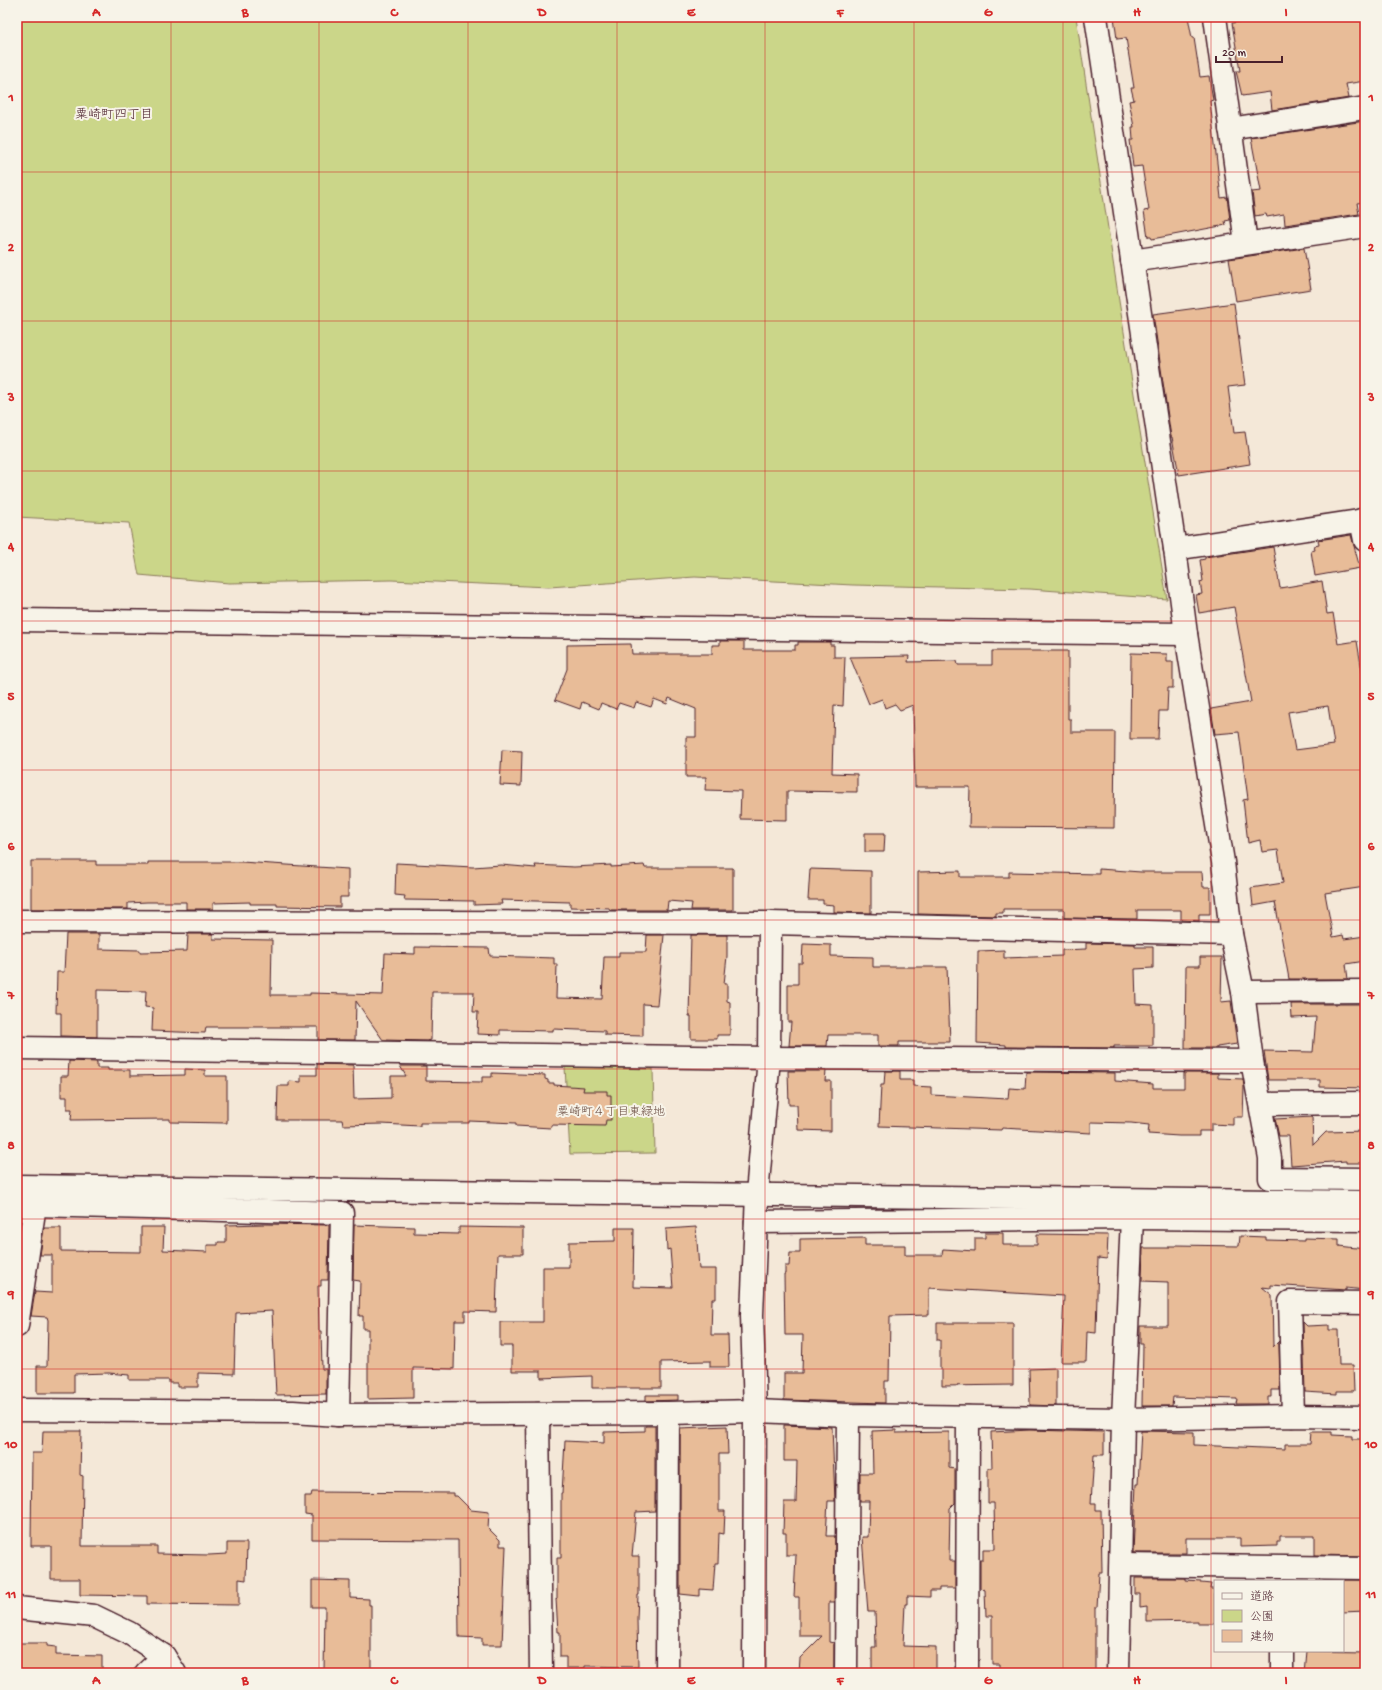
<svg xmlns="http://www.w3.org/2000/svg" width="1382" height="1690" font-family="'Gochi Hand','Klee One',sans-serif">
	<rect width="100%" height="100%" fill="#f4e8d8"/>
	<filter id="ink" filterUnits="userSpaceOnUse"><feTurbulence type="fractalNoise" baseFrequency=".025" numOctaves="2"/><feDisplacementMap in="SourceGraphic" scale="8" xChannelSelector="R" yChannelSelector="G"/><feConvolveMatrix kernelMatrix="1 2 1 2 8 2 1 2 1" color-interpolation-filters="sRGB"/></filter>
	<g filter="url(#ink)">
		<g fill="#cbd689" stroke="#8a7a5a">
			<polygon points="17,17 1076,17 1119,301 1167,599 1030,589 853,585 695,577 549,587 391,580 229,583 139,575 129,523 17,517"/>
			<polygon points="565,1067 653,1069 655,1153 570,1154"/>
		</g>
		<g fill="#e8bc98" stroke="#4a1f2b" fill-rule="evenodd">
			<polygon points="1114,17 1188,17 1192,38 1194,38 1200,77 1209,76 1213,100 1210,101 1221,198 1227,197 1230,220 1225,221 1226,225 1152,239 1151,237 1148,237 1144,211 1149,210 1142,166 1133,167 1130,140 1133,140 1132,127 1134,127 1129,101 1134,100 1131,88 1134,88 1126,38 1117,39"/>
			<polygon points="1269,17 1365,17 1365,81 1346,84 1349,98 1272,110 1270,92 1242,96 1236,71 1240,71 1232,23"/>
			<polygon points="1365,121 1365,202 1357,203 1359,214 1285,225 1284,214 1267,217 1266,214 1255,216 1252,192 1261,191 1251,138"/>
			<polygon points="1304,248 1311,289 1236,301 1229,259"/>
			<polygon points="1234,303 1245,385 1228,387 1234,433 1245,432 1250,464 1179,475 1172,437 1171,437 1153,314"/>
			<polygon points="1351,535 1360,568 1315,576 1311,551 1315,550 1314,546 1319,545 1318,540"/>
			<path d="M1273,547L1280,588L1322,581L1327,614L1333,613L1338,644L1357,641L1365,689V887L1325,893L1333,937L1343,935L1344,939L1365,936V961L1346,964L1348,979H1289L1275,902L1253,906L1251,888L1283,883L1278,850L1262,852L1260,840L1248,843L1243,800L1248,799L1239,732L1215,734L1211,709L1251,702L1234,607L1199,613L1196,595L1202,594L1200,582L1203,581L1200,560L1205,559V557ZM1328,706L1334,745L1295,750L1288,712Z"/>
			<polygon points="720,641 744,641 744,650 795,650 795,645 798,645 798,642 830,642 830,645 834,645 834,657 845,657 843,706 834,705 832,773 857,774 857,792 787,791 787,820 740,819 741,791 705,790 706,777 686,777 686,737 696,737 696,709 669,698 667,704 654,699 651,707 636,702 634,708 619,703 616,709 601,703 599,709 582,702 580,709 555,700 567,669 567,645 631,644 632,654 712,654 712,645 720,645"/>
			<polygon points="992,651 1068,651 1068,719 1071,719 1071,732 1115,732 1114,828 969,827 970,787 915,787 913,705 900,710 895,704 885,708 882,699 869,704 850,657 909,656 908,662 957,661 958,665 992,665"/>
			<polygon points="1131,653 1167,654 1167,662 1173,662 1173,688 1168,688 1167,711 1159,711 1158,739 1130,739"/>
			<polygon points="502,750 522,751 521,786 500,785"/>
			<polygon points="865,833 885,833 884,852 865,852"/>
			<polygon points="31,861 96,861 96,865 148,865 148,862 241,862 348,869 348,897 340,897 340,907 277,906 277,904 250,904 250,902 213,903 213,909 186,909 186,902 147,902 128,903 128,909 31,909"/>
			<polygon points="396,863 473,867 501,865 536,868 535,865 574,867 611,865 611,867 644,865 645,868 733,868 733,910 691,910 692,903 668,901 667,910 610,910 609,908 570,907 570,902 501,900 502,904 474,905 474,901 404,900 405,896 395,895"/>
			<polygon points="810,869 871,871 871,913 834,912 834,905 823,904 823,900 808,900"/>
			<polygon points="1099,869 1141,872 1202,872 1203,887 1210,887 1210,914 1199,914 1199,921 1181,920 1181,910 1137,910 1137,919 1064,918 1064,909 1003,909 1003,913 996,913 996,916 918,914 918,872 960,871 960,877 1009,877 1009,872 1099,874"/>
			<polygon points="66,934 99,934 99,949 140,950 140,952 187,951 188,934 213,934 213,939 272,940 271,995 310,995 310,993 383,995 385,953 415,954 415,947 489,948 490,956 554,958 554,964 557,964 556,998 602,999 604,957 619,957 619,952 646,952 647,935 664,935 657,1005 643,1004 643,1036 605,1035 605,1031 553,1029 553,1031 500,1030 500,1035 477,1034 478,1012 473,1012 474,992 432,992 431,1040 427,1041 383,1040 356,1001 355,1040 318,1040 318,1027 206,1027 205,1033 152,1031 153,1008 145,1007 146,991 97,990 97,1037 61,1036 61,1013 56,1013 57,972 64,972"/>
			<polygon points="691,935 727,935 727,956 724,984 727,984 727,1001 730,1002 730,1035 717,1035 717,1039 691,1039 691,1016 689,1016"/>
			<polygon points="1086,943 1135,944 1135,947 1153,947 1153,968 1135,969 1136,1004 1153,1005 1153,1046 1114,1046 1114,1048 1006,1047 1006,1045 977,1043 978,951 1004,950 1004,958 1062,956 1062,950 1086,949"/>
			<polygon points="803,944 831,945 831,956 873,957 873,967 947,967 950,1042 899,1042 899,1046 878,1046 878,1035 828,1035 827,1046 789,1046 791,1022 788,1022 788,984 798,984 798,963 802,963"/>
			<polygon points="1200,957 1222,957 1221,1002 1231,1001 1237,1044 1217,1047 1217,1048 1185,1048 1186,966 1200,966"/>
			<polygon points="1291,1004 1365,1004 1365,1088 1320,1087 1320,1080 1268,1080 1264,1051 1313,1052 1316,1017 1292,1018"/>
			<polygon points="69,1061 97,1062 97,1068 108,1068 108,1070 130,1070 130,1076 185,1075 185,1069 205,1070 205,1076 227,1076 227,1123 170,1122 170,1119 71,1120 72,1109 67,1109 67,1097 61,1097 61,1076 68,1076"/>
			<polygon points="317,1064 353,1065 354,1099 391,1098 391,1076 406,1076 400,1066 426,1066 426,1081 482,1082 482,1077 492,1077 492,1073 545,1075 545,1079 548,1080 548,1083 554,1083 554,1085 584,1087 583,1091 607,1091 607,1095 611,1095 611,1120 606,1120 605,1126 551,1125 551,1128 516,1126 516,1123 469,1121 469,1123 420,1123 420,1126 382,1124 343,1125 342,1120 277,1120 278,1086 289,1086 289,1081 301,1082 301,1075 317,1075"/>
			<polygon points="788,1071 826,1071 825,1081 831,1081 831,1131 798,1130 797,1105 789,1105"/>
			<polygon points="885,1071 900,1071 900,1080 913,1080 913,1086 931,1087 931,1095 1008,1099 1009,1088 1025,1089 1026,1072 1115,1073 1115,1081 1153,1084 1153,1088 1184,1088 1184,1073 1218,1073 1218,1078 1243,1079 1244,1087 1243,1117 1233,1117 1233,1125 1211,1124 1211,1131 1199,1131 1199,1136 1179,1136 1148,1134 1149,1125 1131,1123 1091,1122 1091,1133 1002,1128 1001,1130 879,1126 881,1085 884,1085"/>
			<polygon points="1312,1117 1313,1145 1326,1132 1365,1131 1365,1163 1346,1163 1346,1161 1291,1165 1289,1136 1279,1136 1275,1119"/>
			<polygon points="263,1224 329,1225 328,1280 321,1280 321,1286 318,1286 319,1331 321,1331 322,1369 326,1369 326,1394 276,1395 272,1311 236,1313 234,1374 198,1373 198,1387 177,1387 177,1383 169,1383 169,1380 129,1380 129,1375 109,1373 74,1374 74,1393 37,1393 37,1366 47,1366 48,1320 47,1317 31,1316 35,1292 52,1293 52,1255 40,1255 44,1228 61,1228 61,1251 141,1252 141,1227 164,1227 163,1250 207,1252 207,1245 218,1245 218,1242 226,1242 226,1225"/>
			<polygon points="354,1225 414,1227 414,1233 459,1234 459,1227 523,1228 523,1254 498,1254 496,1312 465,1311 465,1321 455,1321 455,1323 454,1369 413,1368 413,1398 368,1399 368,1329 363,1329 363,1316 359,1316 360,1281 353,1280"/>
			<polygon points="696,1227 699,1269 716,1269 716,1299 712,1299 711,1335 728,1335 729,1367 710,1367 710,1361 661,1362 661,1388 592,1388 592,1376 541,1378 541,1371 512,1371 512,1346 500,1346 500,1322 543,1322 543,1267 569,1267 569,1242 615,1241 615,1228 634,1228 633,1287 673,1288 670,1249 667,1250 666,1229"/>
			<polygon points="985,1233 1003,1233 1003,1245 1037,1245 1037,1234 1108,1235 1107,1259 1098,1258 1096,1333 1087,1332 1086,1362 1061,1362 1064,1296 929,1288 929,1315 890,1316 889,1381 885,1381 885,1403 784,1400 784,1373 802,1373 803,1335 785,1335 784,1274 785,1274 785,1266 789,1266 790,1253 800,1253 800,1239 865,1238 865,1245 905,1245 905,1255 942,1255 943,1249 975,1251 975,1238 985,1238"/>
			<polygon points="1240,1236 1266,1237 1266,1240 1304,1241 1304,1238 1339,1239 1339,1246 1365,1249 1365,1290 1346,1288 1346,1290 1271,1285 1271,1288 1262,1287 1272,1295 1273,1347 1279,1341 1280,1390 1271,1390 1271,1397 1268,1397 1268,1404 1236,1404 1237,1399 1173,1397 1172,1406 1142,1406 1143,1344 1140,1344 1140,1326 1168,1326 1168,1282 1142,1281 1143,1248 1169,1248 1169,1246 1176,1246 1176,1245 1239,1246"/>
			<polygon points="1303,1322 1307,1326 1329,1325 1329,1330 1338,1330 1339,1365 1353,1365 1354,1391 1337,1391 1337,1394 1305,1392"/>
			<polygon points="937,1323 1013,1323 1013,1385 942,1386 942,1370 940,1370 940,1340 937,1340"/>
			<polygon points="1056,1368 1056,1406 1030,1405 1029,1369"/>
			<polygon points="646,1395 678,1395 678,1400 646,1401"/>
			<polygon points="784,1425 832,1427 835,1501 828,1501 826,1536 835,1536 834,1602 829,1602 829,1642 834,1643 834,1670 831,1670 831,1673 799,1672 800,1658 822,1636 799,1636 799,1597 794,1597 796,1555 786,1555 786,1533 783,1533 784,1502 796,1502 797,1461 784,1461"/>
			<polygon points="645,1426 655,1426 655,1511 636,1512 632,1556 639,1556 639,1595 638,1595 637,1619 638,1667 585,1666 585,1668 566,1668 566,1657 560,1657 560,1632 558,1632 556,1599 557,1598 557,1558 561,1558 561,1493 562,1493 565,1441 604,1443 604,1432 645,1431"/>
			<polygon points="727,1426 728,1454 719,1454 719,1511 725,1511 724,1534 719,1533 718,1563 715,1563 713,1590 699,1589 699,1596 680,1594 680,1428"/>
			<polygon points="896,1430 896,1433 949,1432 949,1468 955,1469 955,1503 950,1508 949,1561 955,1561 955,1588 939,1588 939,1591 930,1591 930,1597 907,1596 907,1604 905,1604 903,1646 936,1647 936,1673 872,1673 872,1647 876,1647 875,1612 868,1612 862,1537 868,1537 869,1501 860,1501 860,1473 873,1473 872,1431"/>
			<polygon points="1030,1430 1104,1432 1104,1455 1094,1455 1091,1503 1096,1503 1096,1510 1101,1510 1102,1573 1099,1573 1097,1607 1095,1607 1095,1673 999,1673 999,1664 992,1664 992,1616 986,1616 985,1590 980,1588 980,1560 983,1560 983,1549 995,1549 994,1503 988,1503 988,1468 992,1468 991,1432"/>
			<polygon points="43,1431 81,1431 80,1475 83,1476 82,1546 157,1546 157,1554 209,1555 227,1554 227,1543 247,1543 246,1580 239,1579 239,1605 147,1604 147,1596 80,1595 80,1579 51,1579 51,1546 31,1546 32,1453 42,1453"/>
			<polygon points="1141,1431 1194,1432 1194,1445 1285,1449 1285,1444 1310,1444 1311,1432 1332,1432 1332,1435 1352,1436 1352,1439 1365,1439 1365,1556 1315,1555 1315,1536 1280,1536 1280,1542 1277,1542 1277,1546 1240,1547 1240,1538 1186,1538 1186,1553 1133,1553 1136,1484 1138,1484"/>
			<polygon points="312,1492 454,1493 454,1496 457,1496 471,1510 489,1512 488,1528 500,1540 500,1546 506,1546 502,1645 482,1645 482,1638 459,1637 458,1540 312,1539 312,1515 305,1514 305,1496 311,1496"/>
			<polygon points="1135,1578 1185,1578 1185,1580 1201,1581 1201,1583 1211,1584 1210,1589 1215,1589 1215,1624 1198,1624 1198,1621 1147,1622 1147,1607 1140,1608 1140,1594 1135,1594"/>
			<polygon points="312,1580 350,1581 350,1598 369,1599 369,1605 371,1605 371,1673 324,1673 325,1607 312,1607"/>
			<polygon points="1315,1580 1365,1580 1365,1611 1343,1612 1343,1581"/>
			<polygon points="17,1643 47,1643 47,1646 56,1647 56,1655 102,1656 102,1673 17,1673"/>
			<polygon points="1306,1651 1365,1652 1365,1673 1304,1673"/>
		</g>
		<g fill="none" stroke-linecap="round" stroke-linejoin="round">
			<g stroke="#4a1f2b" stroke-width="25">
				<g id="minor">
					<polyline points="1096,17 1175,549"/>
					<polyline points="1215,17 1246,243"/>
					<polyline points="1230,129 1365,108"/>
					<polyline points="1132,261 1365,226"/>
					<polyline points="1361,520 1365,540"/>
					<polyline points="17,620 1186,634 1175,549 1365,520"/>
					<polyline points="1186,634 1223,862 1231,934 1243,992 1252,1061 1270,1158 1270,1178 1365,1179"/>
					<polyline points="17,921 770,923 769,1058 757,1194 752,1315 755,1411 754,1673"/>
					<polyline points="770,923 1231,934"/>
					<polyline points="1243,992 1365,991"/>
					<polyline points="17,1048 769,1058 1252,1061"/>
					<polyline points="1261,1104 1365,1103"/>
					<polyline points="17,1186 1365,1202"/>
					<polyline points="17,1205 35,1205 17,1326"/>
					<polyline points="35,1205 342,1213 338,1415"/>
					<polyline points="1132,1218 1365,1220"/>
					<polyline points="756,1222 1132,1218 1123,1419 1118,1673"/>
					<polyline points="17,1410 293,1412 338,1415 668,1413 755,1411 848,1415 1123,1419 1293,1416 1365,1417"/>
					<polyline points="538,1414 541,1673"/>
					<polyline points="1293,1416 1290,1302 1365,1303"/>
					<polyline points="1121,1565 1365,1568"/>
					<polyline points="17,1608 94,1616 129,1633 164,1656 175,1673"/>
					<polyline points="1282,1651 1282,1673"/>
					<polyline points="146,1673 164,1656"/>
					<polyline points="667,1673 668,1413"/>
					<polyline points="846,1673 848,1415"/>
					<polyline points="967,1673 968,1417"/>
				</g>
			</g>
			<use href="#minor" stroke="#f7f3e8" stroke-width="22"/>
		</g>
	</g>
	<path fill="none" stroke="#d62828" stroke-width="1" stroke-opacity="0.55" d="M171,17V1673M319,17V1673M468,17V1673M617,17V1673M765,17V1673M914,17V1673M1063,17V1673M1211,17V1673M17,172H1365M17,321H1365M17,471H1365M17,621H1365M17,770H1365M17,920H1365M17,1069H1365M17,1219H1365M17,1369H1365M17,1518H1365"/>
	<g text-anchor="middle" stroke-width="4" stroke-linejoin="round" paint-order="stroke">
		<g font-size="12" fill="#6a4d42" stroke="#f7f3e8">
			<text x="611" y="1115">粟崎町４丁目東緑地</text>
		</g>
		<g font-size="13" fill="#4a1f2b" stroke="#f7f3e8">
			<text x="114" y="118">粟崎町四丁目</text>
		</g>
	</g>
	<rect width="1382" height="1690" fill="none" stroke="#f7f3e8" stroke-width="44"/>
	<rect x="1214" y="1580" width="130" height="72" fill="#f7f3e8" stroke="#b29e9c"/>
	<rect x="1222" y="1593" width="20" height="6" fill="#f7f3e8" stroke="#b29e9c"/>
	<text x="1250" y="1600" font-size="12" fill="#4a1f2b">道路</text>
	<rect x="1222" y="1610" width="20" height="12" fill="#cbd689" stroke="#b29e9c"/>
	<text x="1250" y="1620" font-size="12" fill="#4a1f2b">公園</text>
	<rect x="1222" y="1630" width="20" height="12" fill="#e8bc98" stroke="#b29e9c"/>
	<text x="1250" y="1640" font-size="12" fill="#4a1f2b">建物</text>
	<path d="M1216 56v6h66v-6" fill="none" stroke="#4a1f2b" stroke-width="2"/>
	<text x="1222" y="56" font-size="12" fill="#4a1f2b" stroke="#f7f3e8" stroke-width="3" paint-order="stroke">20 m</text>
	<rect x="22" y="22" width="1338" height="1646" fill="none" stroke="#d62828" stroke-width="1.5"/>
	<g font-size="13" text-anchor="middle" font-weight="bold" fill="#d62828">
		<text x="96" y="16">A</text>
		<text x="245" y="16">B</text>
		<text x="394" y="16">C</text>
		<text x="542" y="16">D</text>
		<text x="691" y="16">E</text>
		<text x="840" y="16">F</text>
		<text x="988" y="16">G</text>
		<text x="1137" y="16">H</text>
		<text x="1286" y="16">I</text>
		<text x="11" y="101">1</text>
		<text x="1371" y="101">1</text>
		<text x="11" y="251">2</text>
		<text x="1371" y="251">2</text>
		<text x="11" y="401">3</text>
		<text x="1371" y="401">3</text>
		<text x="11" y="550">4</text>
		<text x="1371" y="550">4</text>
		<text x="11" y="700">5</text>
		<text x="1371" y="700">5</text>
		<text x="11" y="850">6</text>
		<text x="1371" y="850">6</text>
		<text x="11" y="999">7</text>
		<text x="1371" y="999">7</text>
		<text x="11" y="1149">8</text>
		<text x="1371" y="1149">8</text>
		<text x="11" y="1298">9</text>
		<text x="1371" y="1298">9</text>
		<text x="11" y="1448">10</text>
		<text x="1371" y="1448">10</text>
		<text x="11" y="1598">11</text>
		<text x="1371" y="1598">11</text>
		<text x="96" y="1684">A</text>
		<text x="245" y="1684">B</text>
		<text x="394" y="1684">C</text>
		<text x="542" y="1684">D</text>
		<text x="691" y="1684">E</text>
		<text x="840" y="1684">F</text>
		<text x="988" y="1684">G</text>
		<text x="1137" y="1684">H</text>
		<text x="1286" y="1684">I</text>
	</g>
</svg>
